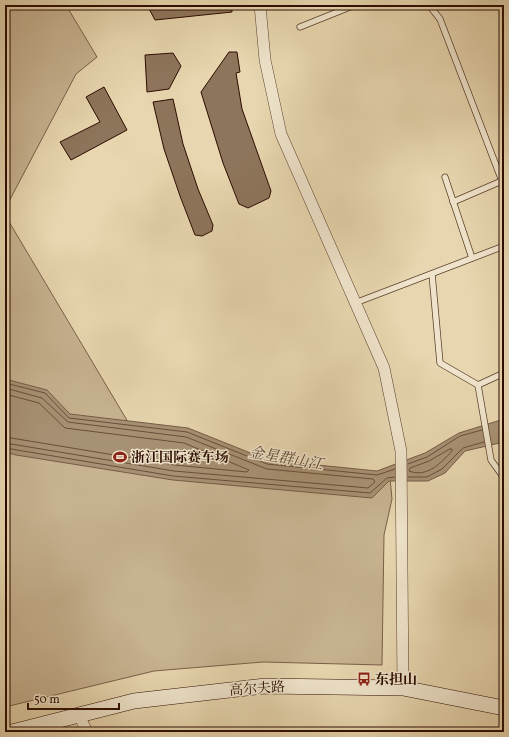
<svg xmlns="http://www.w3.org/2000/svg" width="509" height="737" font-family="Vollkorn,'Noto Serif SC',serif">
	<rect width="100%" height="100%" fill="#e7d6af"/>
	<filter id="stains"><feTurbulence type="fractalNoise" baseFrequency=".005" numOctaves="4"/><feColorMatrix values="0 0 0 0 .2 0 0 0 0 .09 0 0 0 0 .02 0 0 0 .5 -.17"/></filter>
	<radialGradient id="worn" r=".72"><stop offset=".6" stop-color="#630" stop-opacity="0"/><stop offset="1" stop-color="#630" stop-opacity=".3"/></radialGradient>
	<g fill="#c7b391" stroke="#795f48">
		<polygon points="5,5 66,5 97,57 76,74 5,209"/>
		<polygon points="5,215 131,427 270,474 390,478 392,499 384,535 382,665 263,662 154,671 5,707"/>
	</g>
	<polygon fill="#a79174" stroke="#755b46" points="5,379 47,390 70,414 188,428 268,460 377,471 425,453 459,433 504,419 504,442 465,451 445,473 428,481 389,481 372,498 173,480 16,455 5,452"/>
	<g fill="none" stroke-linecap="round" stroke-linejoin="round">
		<g stroke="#694e3a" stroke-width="1">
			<polyline points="5,383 45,393 69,418 187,432 267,464 377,475 395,469"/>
			<polyline points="5,388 42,398 68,422 186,437 267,469 373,479 375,482 368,488 174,471 5,443"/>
			<polyline points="5,394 39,403 65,428 184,443 249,470 247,472 175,465 5,437"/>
			<polyline points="5,448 173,476 370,493 387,478 395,477"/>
			<path d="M450,449H452V451C441,463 427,478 409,471L410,468L429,461Z"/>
			<polyline points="408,464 427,457 460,436 482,430"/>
			<polyline points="408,477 427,477 442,469 463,448 484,442"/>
		</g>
	</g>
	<g fill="#8d755b" stroke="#2b0b00">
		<polygon points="147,5 232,5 232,12 155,20"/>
		<polygon points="229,52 237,52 240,72 236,73 242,109 271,191 269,198 248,208 239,204 223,163 201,92"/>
		<polygon points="173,53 181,66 169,89 147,92 145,55"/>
		<polygon points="104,87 127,130 71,160 60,142 100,122 86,97"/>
		<polygon points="173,99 183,144 198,189 213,225 212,231 202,236 195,235 180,196 164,149 153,102"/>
	</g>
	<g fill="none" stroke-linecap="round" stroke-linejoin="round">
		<g stroke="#5a3e2c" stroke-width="7">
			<g id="lane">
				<polyline points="429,5 440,19 502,181"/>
				<polyline points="300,27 355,5"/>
				<polyline points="445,177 472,258"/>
				<polyline points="453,202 504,180"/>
				<polyline points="432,274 440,363 478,385"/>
				<polyline points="355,303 504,246"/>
				<polyline points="504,373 478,385 491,460 504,478"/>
			</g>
		</g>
		<g stroke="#5a3e2c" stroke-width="12">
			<g id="street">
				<polyline points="260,5 265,60 281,134 384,368 401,451 403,688"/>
				<polyline points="79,715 87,732"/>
			</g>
		</g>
		<g stroke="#2b0b00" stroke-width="16">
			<polyline id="secondary" points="12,732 134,701 265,686 403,688 504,708"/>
		</g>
		<use href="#lane" stroke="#efe4cb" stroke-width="5.5"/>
		<use href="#street" stroke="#efe4cb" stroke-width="11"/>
		<use href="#secondary" stroke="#efe4cb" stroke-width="15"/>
	</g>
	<defs>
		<g id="stadium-bare" transform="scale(1.08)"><path d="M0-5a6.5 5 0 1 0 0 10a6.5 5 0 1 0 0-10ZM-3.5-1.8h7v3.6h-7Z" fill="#8f2418" stroke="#efe4cb" stroke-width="2.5" paint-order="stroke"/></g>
		<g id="bus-bare" transform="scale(1.08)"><path d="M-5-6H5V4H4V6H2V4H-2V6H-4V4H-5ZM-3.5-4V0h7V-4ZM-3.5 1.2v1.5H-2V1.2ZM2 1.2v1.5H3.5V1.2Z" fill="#8f2418" stroke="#efe4cb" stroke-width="2.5" paint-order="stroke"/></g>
	</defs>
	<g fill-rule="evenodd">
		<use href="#stadium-bare" x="120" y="457"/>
		<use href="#bus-bare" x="364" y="679"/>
	</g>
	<g text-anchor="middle" stroke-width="3" stroke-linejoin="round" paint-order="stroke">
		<g font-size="14" font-weight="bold" fill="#2b0b00" stroke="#efe4cb" text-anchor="start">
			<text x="131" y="462">浙江国际赛车场</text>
			<text x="375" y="684">东担山</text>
		</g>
		<g font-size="14" fill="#2b0b00" stroke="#efe4cb">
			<text transform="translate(257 688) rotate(-4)" y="5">高尔夫路</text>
		</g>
		<g font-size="15" font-style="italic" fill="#634734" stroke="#efe4cb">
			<text transform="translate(286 458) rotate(10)" y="5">金星群山江</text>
		</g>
	</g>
	<rect width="509" height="737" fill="none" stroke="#e7d6af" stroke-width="20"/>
	<rect x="6" y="6" width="497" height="725" fill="none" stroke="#2b0b00" stroke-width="2"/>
	<rect x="10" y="10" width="489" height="717" fill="none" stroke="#2b0b00"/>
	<path d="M28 703v6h91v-6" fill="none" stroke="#2b0b00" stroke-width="2"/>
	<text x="34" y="703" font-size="12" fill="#2b0b00" stroke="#efe4cb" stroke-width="3" paint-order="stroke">50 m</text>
	<rect width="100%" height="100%" filter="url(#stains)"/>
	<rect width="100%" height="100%" fill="url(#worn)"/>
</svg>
